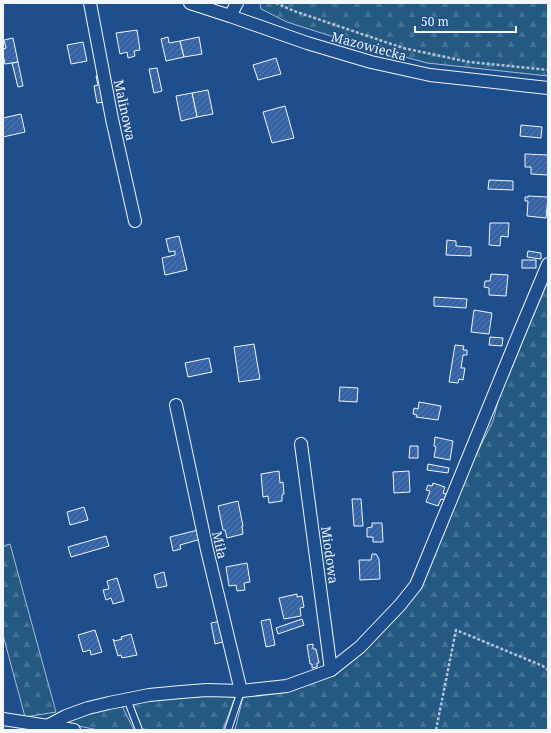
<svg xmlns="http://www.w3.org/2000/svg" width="551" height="733" font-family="'Noto Serif',serif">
	<defs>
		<pattern id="forest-firs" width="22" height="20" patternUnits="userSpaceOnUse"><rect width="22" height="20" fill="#245a82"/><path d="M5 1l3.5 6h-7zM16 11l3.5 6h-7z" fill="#447295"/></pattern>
		<pattern id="building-hatch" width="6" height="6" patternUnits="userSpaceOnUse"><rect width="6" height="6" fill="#3563a3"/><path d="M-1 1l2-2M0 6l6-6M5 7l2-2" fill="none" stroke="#537ab1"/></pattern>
	</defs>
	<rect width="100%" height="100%" fill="#1f4e8c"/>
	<g fill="url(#forest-firs)" stroke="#a8bbd7">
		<polygon points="260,3 548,3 548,76 427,63 337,38 287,22 261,9"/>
		<polygon points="548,280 548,730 235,730 243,697 286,690 316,682 394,619 493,421 501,390"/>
		<polygon points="10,544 56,712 25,717 3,635 3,546"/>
		<polygon points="189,694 235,697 223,730 154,730 142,729 132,703"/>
		<polygon points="122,706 134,730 98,730 69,724 69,718"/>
	</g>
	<g fill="url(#building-hatch)" stroke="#f2f6ff">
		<polygon points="137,30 140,50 134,51 135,56 128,58 127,52 120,54 116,33"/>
		<polygon points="168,37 169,43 180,41 184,57 166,61 161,39"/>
		<polygon points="199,37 202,54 184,57 180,41"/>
		<polygon points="13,38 18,62 5,64 3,54 3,49 6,48 4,40"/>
		<polygon points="83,42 87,61 71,64 67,45"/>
		<polygon points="276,58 281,74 258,80 253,65"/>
		<polygon points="18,62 23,86 18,87 12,63"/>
		<polygon points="157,68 162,91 154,93 149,69"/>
		<polygon points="100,75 105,102 97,103 94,86 98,85 96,76"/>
		<polygon points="208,90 213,114 197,117 192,93"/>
		<polygon points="192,93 197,117 181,121 176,96"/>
		<polygon points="285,106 294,138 272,143 263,112"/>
		<polygon points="21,114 25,132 3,137 3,118"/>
		<polygon points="521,125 542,127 541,138 520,136"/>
		<polygon points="525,154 548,155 548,175 531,174 531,167 525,167"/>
		<polygon points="489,180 513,181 513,190 488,189"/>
		<polygon points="528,196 548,197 546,218 527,216 528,201 525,201 525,197 528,197"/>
		<polygon points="490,223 509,223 508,237 501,236 500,246 489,245"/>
		<polygon points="179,236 187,270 165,275 162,258 175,255 175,251 169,252 166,239"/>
		<polygon points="447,240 456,241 456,246 471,247 471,256 446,255"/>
		<polygon points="528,251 541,253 541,259 527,257"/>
		<rect x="522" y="260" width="14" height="8"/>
		<polygon points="491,274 508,275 506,296 489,295 489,288 484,287 485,281 490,281"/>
		<polygon points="434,297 467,299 466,308 434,306"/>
		<polygon points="474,310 492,313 489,334 471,332"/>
		<polygon points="490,337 503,338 502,346 489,345"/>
		<polygon points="254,344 260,379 239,382 234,347"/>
		<polygon points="455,345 464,346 463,350 467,350 467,355 463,355 461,368 465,368 463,380 459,379 458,383 449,382"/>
		<polygon points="209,358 212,372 188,377 185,363"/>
		<polygon points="340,387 358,388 357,402 339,401"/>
		<polygon points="419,402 441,406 438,420 416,417 417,415 413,414 414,408 418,409"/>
		<polygon points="435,437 453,441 450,460 434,457 436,447 434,446"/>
		<polygon points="410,446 418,446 418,458 409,458"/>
		<polygon points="428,464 449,468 448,473 427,470"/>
		<polygon points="279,471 280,483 283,482 284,494 282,495 282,501 269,503 268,496 263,497 261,474"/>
		<polygon points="409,471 410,492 394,493 393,472"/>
		<polygon points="433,483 445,487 443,493 446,494 444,500 441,499 438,506 426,502 430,491 426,490 428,485 432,486"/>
		<polygon points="352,499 361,499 363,526 354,526"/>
		<polygon points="238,501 243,526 242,526 243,534 227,538 225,530 223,530 218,506"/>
		<polygon points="84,507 88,520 70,525 67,512"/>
		<polygon points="372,523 382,523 383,542 373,542 373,537 367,537 367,528 372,527"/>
		<polygon points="198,530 201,539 180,545 181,549 173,551 170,537"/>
		<polygon points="106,536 109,546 71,557 68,547"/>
		<polygon points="372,554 376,554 379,559 380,579 360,580 359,560 371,560"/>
		<polygon points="247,563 250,582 244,583 245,590 237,591 236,585 229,586 226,567"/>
		<polygon points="164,572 167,586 157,588 154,575"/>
		<polygon points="117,578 124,601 113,604 111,598 106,600 103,590 109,589 107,581"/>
		<polygon points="297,594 297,597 302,596 304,607 300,608 301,616 284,619 279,598"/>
		<polygon points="270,619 275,645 266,647 261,621"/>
		<polygon points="302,619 304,625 278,634 276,628"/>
		<polygon points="221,621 226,641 215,644 211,623"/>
		<polygon points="95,630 102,652 91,655 90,650 83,652 78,635"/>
		<polygon points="131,634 137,655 122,658 121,655 118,656 113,639 115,641 122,639 121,637"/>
		<polygon points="313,644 313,649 316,649 319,663 317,663 317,667 312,668 312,664 310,664 307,645"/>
	</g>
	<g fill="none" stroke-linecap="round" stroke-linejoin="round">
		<g stroke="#f2f6ff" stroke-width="8">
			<g id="service">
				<polyline points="127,699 139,730"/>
				<polyline points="228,730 241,691"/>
			</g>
		</g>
		<g stroke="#f2f6ff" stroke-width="14">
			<g id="minor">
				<polyline points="90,3 112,119 135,221"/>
				<polyline points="190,3 230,16 307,43 371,62 430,75 548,88"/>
				<polyline points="230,16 237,3"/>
				<polyline points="176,405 207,550 241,691"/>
				<polyline points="301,444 331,670"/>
				<polyline points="3,719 74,730"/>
				<polyline points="47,726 66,716 88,708 109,703 149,695 181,692 207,690 241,691 287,686 331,670 360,647 400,605 416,585 522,326 548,264"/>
			</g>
		</g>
		<g stroke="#b3c4dc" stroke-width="2.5" stroke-dasharray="3 2" stroke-linecap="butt">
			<polyline points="276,3 294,11 403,48 469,62 548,70"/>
			<polyline points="436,730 456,630 543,666 548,670"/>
		</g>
		<use href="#service" stroke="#1f4e8c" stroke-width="6"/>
		<use href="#minor" stroke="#1f4e8c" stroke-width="12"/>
	</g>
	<g text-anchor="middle" stroke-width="3" stroke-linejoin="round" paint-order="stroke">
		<g font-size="13" fill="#f2f6ff" stroke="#1f4e8c">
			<text transform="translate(369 46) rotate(15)" y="5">Mazowiecka</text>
			<text transform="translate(125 110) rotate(78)" y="5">Malinowa</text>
			<text transform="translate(220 545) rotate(77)" y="5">Miła</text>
			<text transform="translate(330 555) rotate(82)" y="5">Miodowa</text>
		</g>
	</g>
	<rect width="551" height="733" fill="none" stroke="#f2f6ff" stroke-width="8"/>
	<path d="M415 26v6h101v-6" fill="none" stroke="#f2f6ff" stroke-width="2"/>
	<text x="421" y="26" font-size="12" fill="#f2f6ff" stroke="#1f4e8c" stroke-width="3" paint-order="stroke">50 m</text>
</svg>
